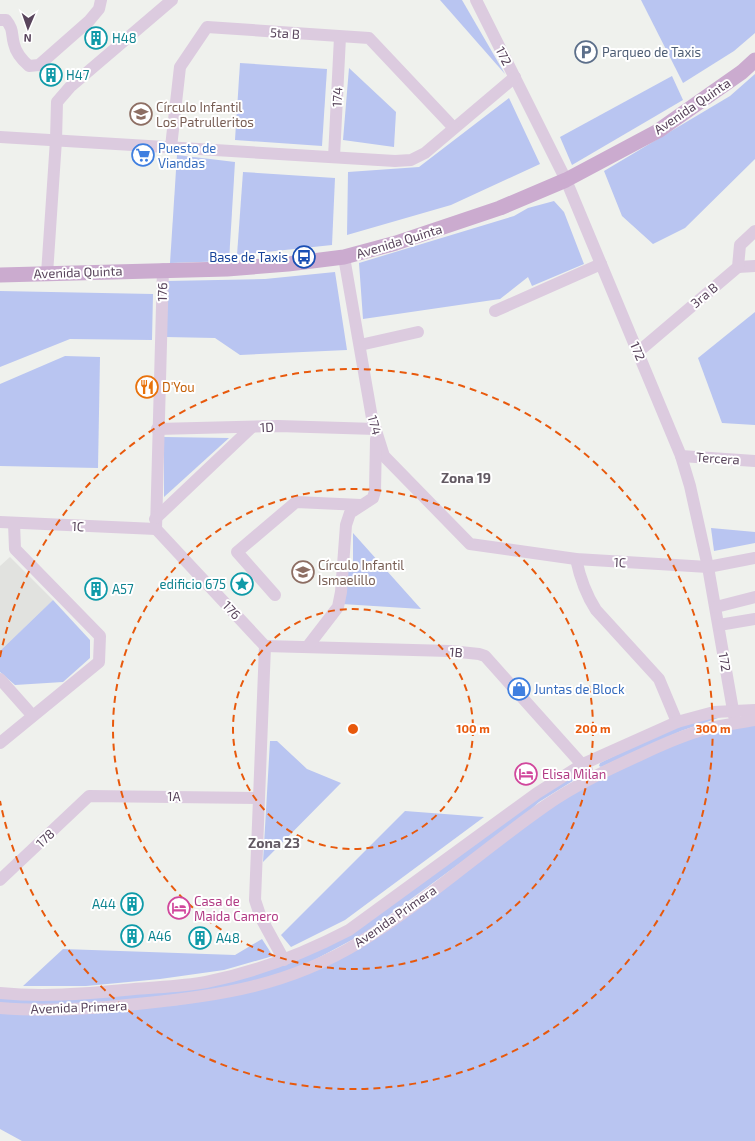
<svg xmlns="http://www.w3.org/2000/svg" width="755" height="1141" font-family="'Exo 2',sans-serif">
	<rect width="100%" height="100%" fill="#eff1ed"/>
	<polygon fill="#e1e2df" points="10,557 53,600 0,651 0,566"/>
	<g fill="#b9c5f1">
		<polygon points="440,0 462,0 505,74"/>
		<polygon points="641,0 755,0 755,33 734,51 683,83"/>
		<polygon points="240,63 327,69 322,146 235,140"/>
		<polygon points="349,68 396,112 394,147 343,140"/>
		<polygon points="755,74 755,159 685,228 653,244 622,216 604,171 730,96"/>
		<polygon points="672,76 683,100 572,165 560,137"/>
		<polygon points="509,98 540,164 451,205 347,235 348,172 419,167"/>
		<polygon points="177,155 235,162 229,261 170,263"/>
		<polygon points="243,172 335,178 332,245 237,255"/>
		<polygon points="554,201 564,212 584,264 532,286 528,277 500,299 363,319 359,263 514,216 528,208"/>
		<polygon points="335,272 347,350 240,355 215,338 166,337 167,281 265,279"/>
		<polygon points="0,291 153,294 152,340 70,339 0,367"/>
		<polygon points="755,312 755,425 722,423 698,358"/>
		<polygon points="65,356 100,357 98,468 0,466 0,384"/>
		<polygon points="164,437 229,438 164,497"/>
		<polygon points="711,528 755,532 755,543 714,551"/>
		<polygon points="353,533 421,609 342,604 348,571 353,570"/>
		<polygon points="53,600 90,640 90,658 63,682 15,685 0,672 0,651"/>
		<path d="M721,717L681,731L601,767L599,766L600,763C638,745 678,721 721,717Z"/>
		<polygon points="755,721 755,1141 22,1141 0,1129 0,1012 179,1005 343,954 567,792 636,761 717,728"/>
		<polygon points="270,741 277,741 307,769 341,783 263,862"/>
		<polygon points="578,773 579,777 576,779 539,802 518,821 363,934 303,966 233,988 83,1005 0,1004 0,997 245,978 293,962 340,940 523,808"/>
		<polygon points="405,811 484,817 345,920 291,947 281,935"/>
		<polygon points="262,939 273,956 224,970 160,979 86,986 23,986 63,949 235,955"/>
	</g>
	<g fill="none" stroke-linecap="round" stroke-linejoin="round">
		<g stroke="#dccbdf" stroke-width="12">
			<polyline points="476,0 566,180 681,456 690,486 708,567 734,716"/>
			<path d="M0,20H6C14,30 11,33 14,44C16,53 22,60 29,66L39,65L89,21L99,9L101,0"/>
			<polyline points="0,137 395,161 411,160 425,153 515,77"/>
			<polyline points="171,147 180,67 207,27 369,38 453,127"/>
			<polyline points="334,157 340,37"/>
			<polyline points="344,257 372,418 384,456 470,544 576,559 708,567 755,558"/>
			<polyline points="738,267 755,266"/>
			<polyline points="163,269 156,529 265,646 255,900 261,918 284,960"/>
			<polyline points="47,274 56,140 57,102 70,87 172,0"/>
			<polyline points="495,311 601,264"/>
			<polyline points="360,345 418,332"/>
			<polyline points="638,352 738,267 740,245 755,231"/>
			<polyline points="157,429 278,426 376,429"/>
			<polyline points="681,456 755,461"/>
			<polyline points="155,519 251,428"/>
			<polyline points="0,522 156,529"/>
			<path d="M576,559C580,578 585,593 596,610L659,679L677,722"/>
			<polyline points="275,595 237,552 296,502 361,505"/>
			<polyline points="716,607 755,597"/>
			<polyline points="719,625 755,619"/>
			<polyline points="265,646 450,651 479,654 485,656 587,770"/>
			<polyline points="308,646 338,607 341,592 346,525 350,513 373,498 375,491 376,439"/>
			<polyline points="0,679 32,715"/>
			<polyline points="0,743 99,662 100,636 15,549 14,523"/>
			<polyline points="0,880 89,796 259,798"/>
			<path d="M0,993C42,997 83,994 124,990C151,987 180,987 206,982C257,972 303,954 349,930L537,793L583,764L677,722L714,712L755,710"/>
			<path d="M0,1008C46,1012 92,1009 137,1004C219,996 288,986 360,942C425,902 482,850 545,806C575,785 607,770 640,755C661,745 683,735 706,729C722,725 739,723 755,720"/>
		</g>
		<polyline stroke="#cbabcf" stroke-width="15" points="0,275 227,269 288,264 344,257 396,243 500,208 566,180 658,131 742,72 755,60"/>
	</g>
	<g fill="none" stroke="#e8590c" stroke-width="2" stroke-dasharray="7 5">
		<circle cx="353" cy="729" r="120"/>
		<circle cx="353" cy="729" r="240"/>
		<path d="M0 657A360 360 0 1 1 0 801"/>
	</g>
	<defs>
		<g id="building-ring" transform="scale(1.15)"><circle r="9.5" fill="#fff" stroke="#0f9aa8" stroke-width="1.5"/><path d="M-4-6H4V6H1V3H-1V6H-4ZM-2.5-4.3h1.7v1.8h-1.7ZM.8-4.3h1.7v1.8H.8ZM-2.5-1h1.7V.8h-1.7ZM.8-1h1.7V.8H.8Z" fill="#0f9aa8"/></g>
		<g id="parking-ring" transform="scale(1.15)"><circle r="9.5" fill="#fff" stroke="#5c6f8a" stroke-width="1.5"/><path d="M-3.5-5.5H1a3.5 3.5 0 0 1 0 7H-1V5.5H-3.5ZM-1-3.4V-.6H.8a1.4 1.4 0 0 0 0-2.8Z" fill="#5c6f8a"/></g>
		<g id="school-ring" transform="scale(1.15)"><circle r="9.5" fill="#fff" stroke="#8d6e63" stroke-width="1.5"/><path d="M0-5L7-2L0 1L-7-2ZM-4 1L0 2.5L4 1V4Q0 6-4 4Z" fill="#8d6e63"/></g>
		<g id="supermarket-ring" transform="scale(1.15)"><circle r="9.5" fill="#fff" stroke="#3f7fe0" stroke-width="1.5"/><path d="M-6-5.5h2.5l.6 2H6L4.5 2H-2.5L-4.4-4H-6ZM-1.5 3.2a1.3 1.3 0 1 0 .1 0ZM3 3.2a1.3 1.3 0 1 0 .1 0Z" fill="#3f7fe0"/></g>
		<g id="bus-ring" transform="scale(1.15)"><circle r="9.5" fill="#fff" stroke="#1a4fb4" stroke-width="1.5"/><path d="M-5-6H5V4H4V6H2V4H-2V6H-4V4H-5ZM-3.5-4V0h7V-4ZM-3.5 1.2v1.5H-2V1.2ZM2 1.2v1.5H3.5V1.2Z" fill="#1a4fb4"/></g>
		<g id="restaurant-ring" transform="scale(1.15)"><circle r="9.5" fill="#fff" stroke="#e8710a" stroke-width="1.5"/><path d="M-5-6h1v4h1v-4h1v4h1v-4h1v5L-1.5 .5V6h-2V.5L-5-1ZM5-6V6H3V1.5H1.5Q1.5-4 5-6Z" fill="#e8710a"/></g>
		<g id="sight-ring" transform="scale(1.15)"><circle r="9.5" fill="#fff" stroke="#0f9aa8" stroke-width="1.5"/><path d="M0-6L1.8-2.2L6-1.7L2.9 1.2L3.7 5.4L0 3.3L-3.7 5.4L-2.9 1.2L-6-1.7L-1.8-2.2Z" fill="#0f9aa8"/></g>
		<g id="shop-ring" transform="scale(1.15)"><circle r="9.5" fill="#fff" stroke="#3f7fe0" stroke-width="1.5"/><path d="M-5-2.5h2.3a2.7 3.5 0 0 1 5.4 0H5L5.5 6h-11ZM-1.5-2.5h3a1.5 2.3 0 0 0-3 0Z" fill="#3f7fe0"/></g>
		<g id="hotel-ring" transform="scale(1.15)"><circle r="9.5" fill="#fff" stroke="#d1479c" stroke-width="1.5"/><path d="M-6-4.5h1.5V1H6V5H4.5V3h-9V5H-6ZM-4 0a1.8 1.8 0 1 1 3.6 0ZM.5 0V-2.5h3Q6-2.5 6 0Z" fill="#d1479c"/></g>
	</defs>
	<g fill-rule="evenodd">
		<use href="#building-ring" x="96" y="38"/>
		<use href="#parking-ring" x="586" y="52"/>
		<use href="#building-ring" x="51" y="75"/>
		<use href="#school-ring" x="141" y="114"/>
		<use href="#supermarket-ring" x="143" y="155"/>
		<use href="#bus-ring" x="304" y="257"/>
		<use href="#restaurant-ring" x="147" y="387"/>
		<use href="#school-ring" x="303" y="572"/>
		<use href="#sight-ring" x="242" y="584"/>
		<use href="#building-ring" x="96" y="589"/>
		<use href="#shop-ring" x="519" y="689"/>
		<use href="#hotel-ring" x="526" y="774"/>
		<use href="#building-ring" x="132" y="904"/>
		<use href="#hotel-ring" x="179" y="908"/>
		<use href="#building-ring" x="132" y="936"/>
		<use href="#building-ring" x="200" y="938"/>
	</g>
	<g text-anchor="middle" stroke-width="4" stroke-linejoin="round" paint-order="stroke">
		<g font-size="13" fill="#59455c" stroke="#fff">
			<text transform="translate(285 33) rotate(4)" y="5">5ta B</text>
			<text transform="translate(504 56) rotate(63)" y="5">172</text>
			<text transform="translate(337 97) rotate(-87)" y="5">174</text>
			<text transform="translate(692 106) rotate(-34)" y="5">Avenida Quinta</text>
			<text transform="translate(399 241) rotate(-17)" y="5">Avenida Quinta</text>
			<text transform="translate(78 272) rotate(-2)" y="5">Avenida Quinta</text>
			<text transform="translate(162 292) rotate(-88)" y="5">176</text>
			<text transform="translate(704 295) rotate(-40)" y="5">3ra B</text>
			<text transform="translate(638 351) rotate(67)" y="5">172</text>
			<text transform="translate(375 425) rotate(75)" y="5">174</text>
			<text transform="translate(267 427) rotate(-3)" y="5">1D</text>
			<text transform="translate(718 458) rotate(4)" y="5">Tercera</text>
			<text transform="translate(78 526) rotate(3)" y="5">1C</text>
			<text transform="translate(620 562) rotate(3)" y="5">1C</text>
			<text transform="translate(232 610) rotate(47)" y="5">176</text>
			<text transform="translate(456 652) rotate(5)" y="5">1B</text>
			<text transform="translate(725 662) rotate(81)" y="5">172</text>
			<text transform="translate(174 796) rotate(1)" y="5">1A</text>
			<text transform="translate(45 838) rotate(-43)" y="5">178</text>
			<text transform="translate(395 916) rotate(-35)" y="5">Avenida Primera</text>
			<text transform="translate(79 1007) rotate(-2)" y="5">Avenida Primera</text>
		</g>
		<g font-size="13" fill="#0d838f" stroke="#fff" text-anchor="start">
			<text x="112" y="43">H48</text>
			<text x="66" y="80">H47</text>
			<text x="226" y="589" text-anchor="end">edificio 675</text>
			<text x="112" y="594">A57</text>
			<text x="116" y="909" text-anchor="end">A44</text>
			<text x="148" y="941">A46</text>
			<text x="216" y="943">A48</text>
		</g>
		<g font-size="13" fill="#4e5e75" stroke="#fff" text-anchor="start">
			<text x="602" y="57">Parqueo de Taxis</text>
		</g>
		<g font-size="13" fill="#785e54" stroke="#fff" text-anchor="start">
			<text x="156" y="112">Círculo Infantil<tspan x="156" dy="15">Los Patrulleritos</tspan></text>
			<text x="318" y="570">Círculo Infantil<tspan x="318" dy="15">Ismaelillo</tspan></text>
		</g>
		<g font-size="13" fill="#366cbe" stroke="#fff" text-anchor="start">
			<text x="158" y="153">Puesto de<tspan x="158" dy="15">Viandas</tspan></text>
			<text x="534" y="694">Juntas de Block</text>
		</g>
		<g font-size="13" fill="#164399" stroke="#fff" text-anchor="end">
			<text x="288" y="262">Base de Taxis</text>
		</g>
		<g font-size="13" fill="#c56008" stroke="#fff" text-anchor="start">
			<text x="162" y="392">D'You</text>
		</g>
		<g font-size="13" fill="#b23c85" stroke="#fff" text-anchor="start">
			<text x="542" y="779">Elisa Milan</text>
			<text x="194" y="906">Casa de<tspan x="194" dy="15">Maida Camero</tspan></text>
		</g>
		<g font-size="14" font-weight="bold" fill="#635a63" stroke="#fff">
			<text x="466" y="483">Zona 19</text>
			<text x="274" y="848">Zona 23</text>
		</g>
	</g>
	<circle cx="353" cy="729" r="6" fill="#e8590c" stroke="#fff" stroke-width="2"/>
	<g font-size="12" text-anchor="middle" font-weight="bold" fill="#e8590c" stroke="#fff" stroke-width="4" stroke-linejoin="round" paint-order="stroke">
		<text x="473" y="733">100 m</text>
		<text x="593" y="733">200 m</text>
		<text x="713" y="733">300 m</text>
	</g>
	<g transform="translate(28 28) rotate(182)" stroke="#ffffff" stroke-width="3" paint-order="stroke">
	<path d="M0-3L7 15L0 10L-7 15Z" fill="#59455c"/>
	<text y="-6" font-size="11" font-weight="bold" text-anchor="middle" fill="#59455c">N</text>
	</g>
</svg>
